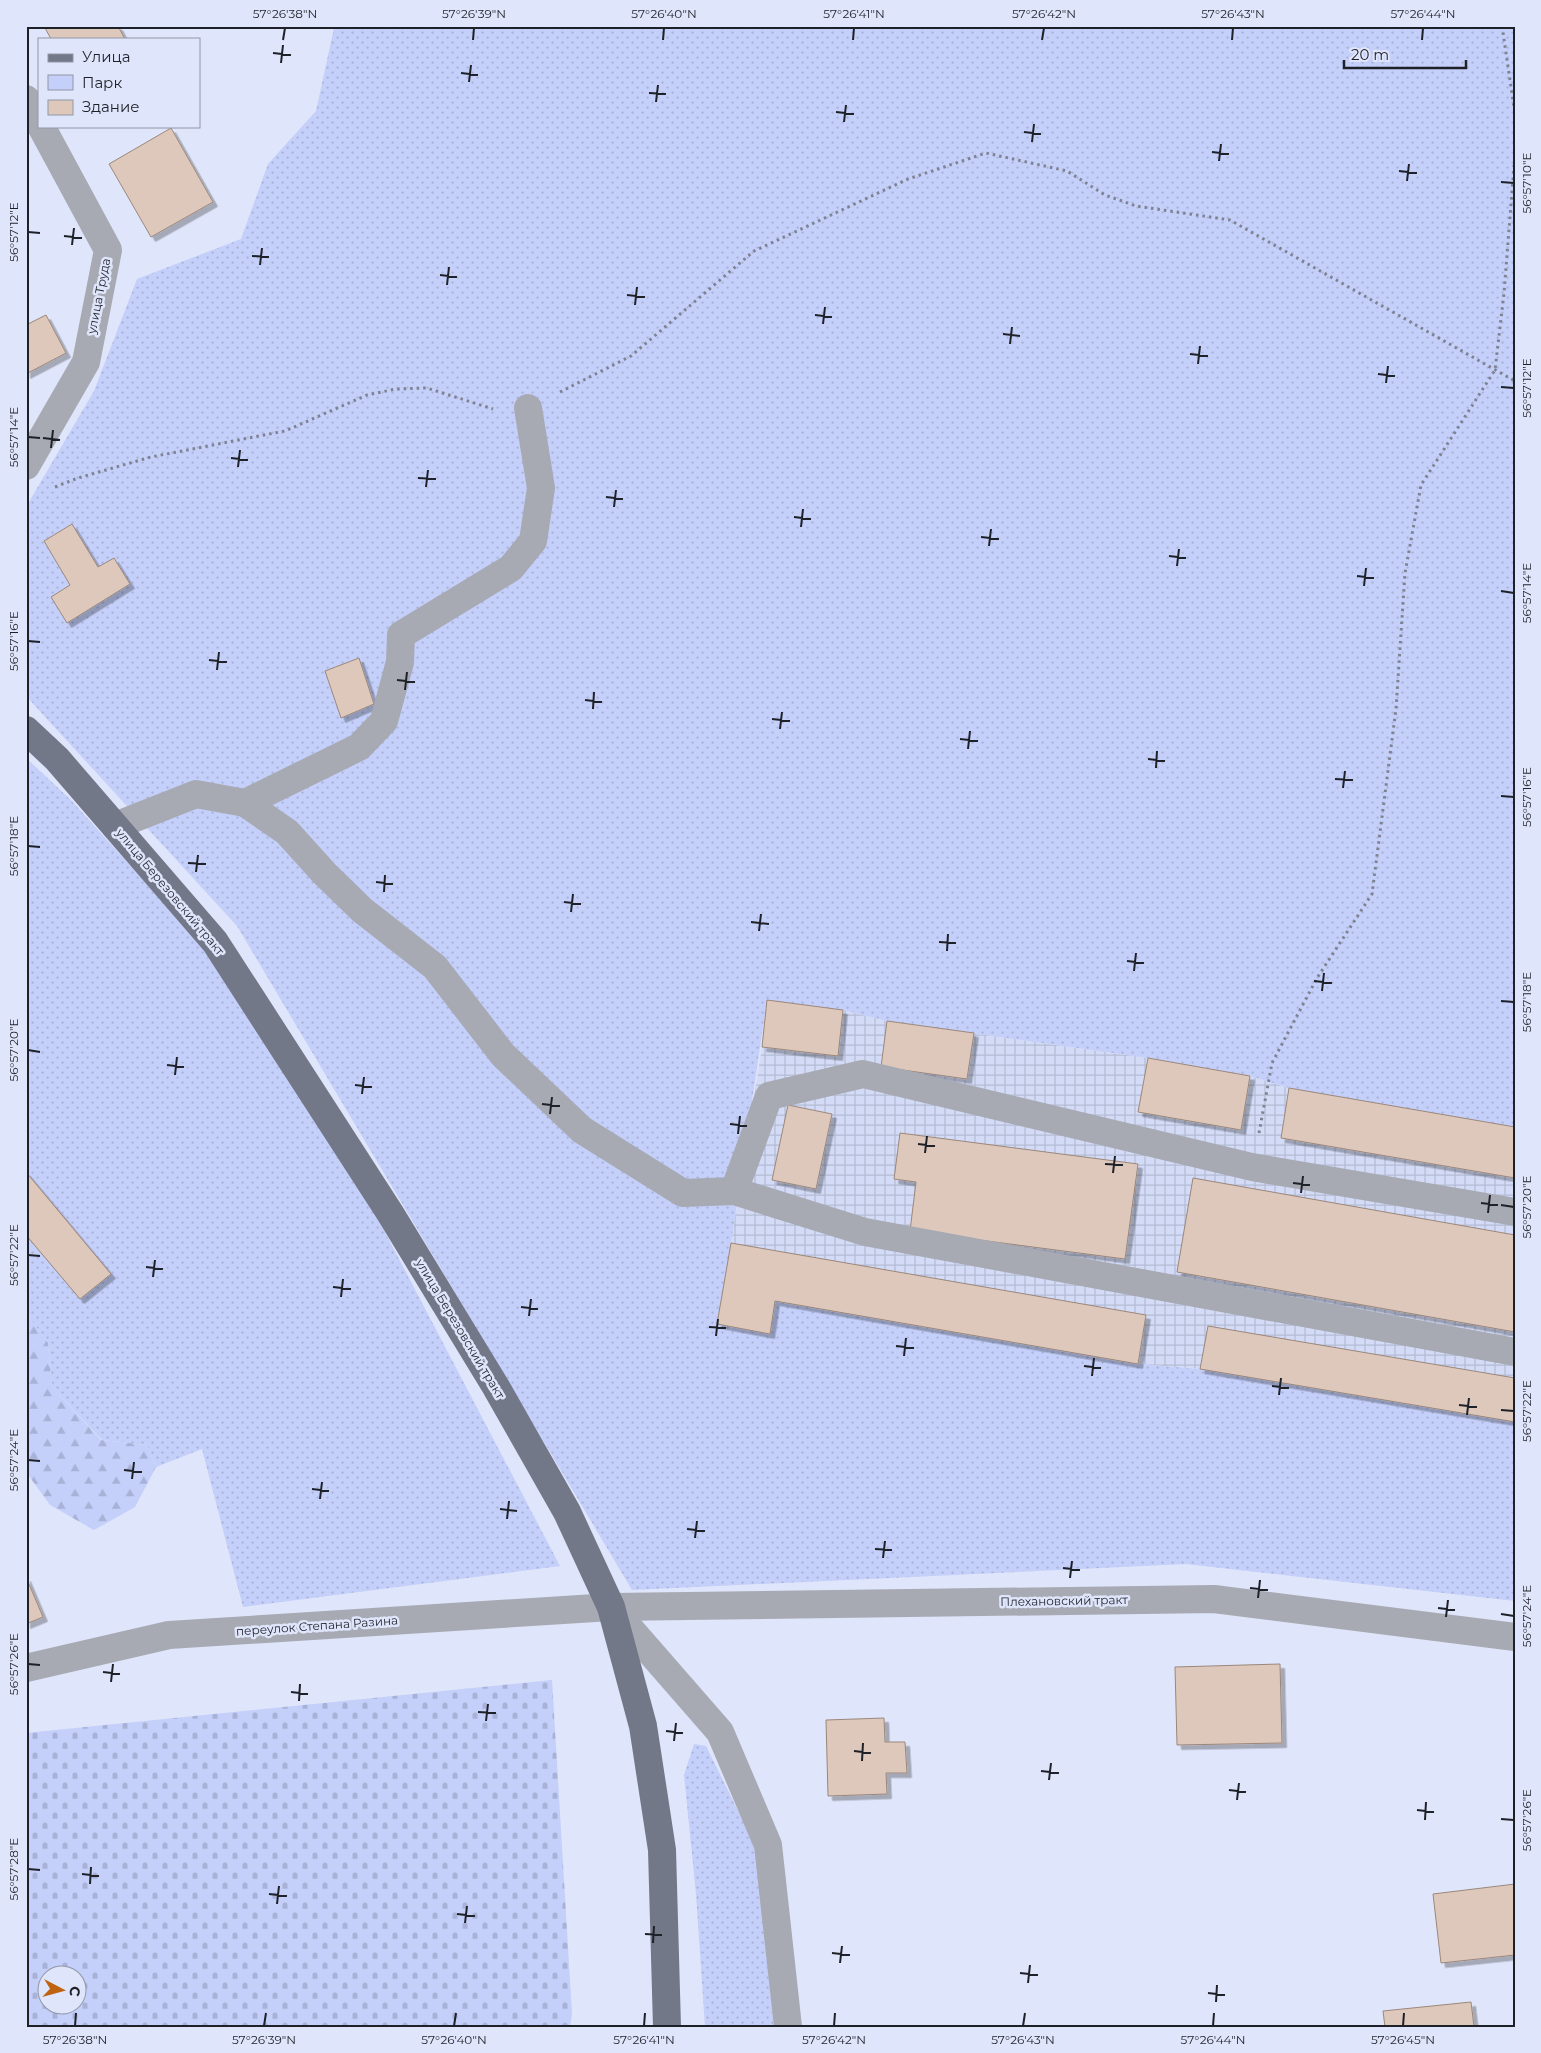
<svg xmlns="http://www.w3.org/2000/svg" width="1541" height="2053" font-family="Montserrat,sans-serif">
	<defs>
		<pattern id="industrial-grid" width="8" height="8" patternUnits="userSpaceOnUse" patternTransform="scale(1.25)"><rect width="8" height="8" fill="#d3dbf7"/><path d="M0 4h8M4 0v8" fill="none" stroke="#b5bcd4"/></pattern>
		<pattern id="green-dots" width="8" height="8" patternUnits="userSpaceOnUse" patternTransform="scale(1.25)"><rect width="8" height="8" fill="#c4cffa"/><path d="M2 2h.1M6 6h.1" fill="none" stroke="#a8b1d6" stroke-width="1.8" stroke-linecap="round"/></pattern>
		<pattern id="forest-firs" width="22" height="20" patternUnits="userSpaceOnUse" patternTransform="scale(1.25)"><rect width="22" height="20" fill="#c4cffa"/><path d="M5 1l3.5 6h-7zM16 11l3.5 6h-7z" fill="#a8b1d6"/></pattern>
		<pattern id="cemetery-stones" width="16" height="16" patternUnits="userSpaceOnUse" patternTransform="scale(1.25)"><rect width="16" height="16" fill="#c4cffa"/><path d="M2 7V4a2 2 0 0 1 4 0v3zM10 15v-3a2 2 0 0 1 4 0v3z" fill="#a8b1d6"/></pattern>
		<filter id="shadow"><feDropShadow dx="4.5" dy="4.5" stdDeviation="0" flood-color="#0004"/></filter>
	</defs>
	<rect width="100%" height="100%" fill="#dfe5fa"/>
	<polygon fill="url(#industrial-grid)" points="767,1000 843,1010 887,1021 1148,1058 1250,1076 1289,1088 1515,1127 1515,1422 1201,1369 1138,1364 776,1301 770,1334 718,1324 762,1047"/>
	<g fill="url(#green-dots)">
		<polygon points="345,26 1515,26 1515,1127 1289,1088 1250,1076 1148,1058 887,1021 843,1010 767,1000 731,1243 718,1324 770,1334 775,1301 1138,1364 1200,1369 1515,1422 1515,1601 1186,1564 632,1590 237,926 26,696 26,507 94,391 137,279 241,239 268,164 316,111 334,28"/>
		<polygon points="26,758 71,800 200,943 377,1217 560,1566 243,1607 202,1449 156,1467 147,1445 102,1440 52,1387 48,1343 26,1313"/>
		<polygon points="694,1744 706,1746 755,1845 774,2027 705,2027 696,1894 684,1775"/>
	</g>
	<polygon fill="url(#forest-firs)" points="26,1313 48,1343 52,1387 101,1440 147,1445 156,1467 135,1507 94,1530 50,1505 26,1472"/>
	<path fill="url(#cemetery-stones)" fill-rule="evenodd" d="M552,1680L572,2014L570,2027H26V1733ZM48,1976H78V2006H48Z"/>
	<g fill="#ddc8bb" stroke="#9b877b" filter="url(#shadow)">
		<polygon points="44,26 118,26 125,39 51,39"/>
		<polygon points="171,128 213,202 151,237 109,164"/>
		<polygon points="46,315 66,353 26,374 26,325"/>
		<polygon points="72,524 98,567 114,558 130,584 67,623 51,597 70,585 44,541"/>
		<polygon points="359,658 374,704 341,718 325,671"/>
		<polygon points="767,1000 843,1010 838,1056 762,1047"/>
		<polygon points="887,1021 974,1033 967,1079 881,1067"/>
		<polygon points="1148,1058 1250,1076 1241,1130 1138,1112"/>
		<polygon points="1289,1088 1515,1127 1515,1178 1281,1138"/>
		<polygon points="788,1105 832,1114 816,1189 772,1180"/>
		<polygon points="900,1133 1138,1164 1125,1259 910,1231 916,1182 894,1179"/>
		<polygon points="26,1172 111,1274 80,1299 26,1235"/>
		<polygon points="1193,1178 1515,1235 1515,1332 1177,1272"/>
		<polygon points="731,1243 1146,1315 1138,1364 775,1301 770,1334 717,1324"/>
		<polygon points="1208,1326 1515,1378 1515,1422 1200,1369"/>
		<polygon points="26,1577 43,1617 26,1624"/>
		<polygon points="1280,1664 1282,1743 1177,1745 1175,1667"/>
		<polygon points="884,1718 885,1742 905,1742 907,1773 886,1773 887,1794 828,1796 826,1720"/>
		<polygon points="1515,1884 1515,1955 1441,1963 1433,1894"/>
		<polygon points="1471,2002 1474,2027 1385,2027 1383,2011"/>
	</g>
	<g fill="none" stroke-linecap="round" stroke-linejoin="round">
		<g stroke="#7e8291" stroke-width="3" stroke-dasharray="2.5 4" stroke-linecap="butt">
			<polyline points="1502,26 1515,114"/>
			<polyline points="560,392 631,356 754,251 908,179 986,153 1067,171 1105,195 1136,206 1230,220 1515,381"/>
			<polyline points="55,487 78,478 151,457 285,431 367,395 396,389 427,388 493,409"/>
			<polyline points="1259,1133 1272,1063 1317,978 1372,894 1396,709 1405,573 1421,485 1495,370 1504,293 1515,154"/>
		</g>
		<g stroke="#a7aab3" stroke-width="28">
			<polyline points="26,99 39,122"/>
			<polyline points="26,466 86,362 108,250 41,126"/>
			<polyline points="245,803 359,747 384,721 400,662 401,635 511,568 533,541 541,488 528,408"/>
			<polyline points="115,826 196,794 245,803 287,832 324,873 362,910 435,967 503,1055 582,1130 683,1193 734,1191 865,1232 1515,1352"/>
			<polyline points="734,1191 769,1096 863,1074 1252,1167 1515,1212"/>
			<polyline points="611,1607 720,1732 768,1845 788,2027"/>
			<polyline points="26,1668 169,1635 611,1607 1214,1599 1515,1637"/>
		</g>
		<polyline stroke="#737888" stroke-width="28" points="26,730 57,759 215,942 390,1213 496,1387 567,1512 611,1607 643,1726 662,1850 667,2027"/>
	</g>
	<path fill="none" stroke="#1f2129" stroke-width="2" d="M283,40L285,28M473,40L474,28M663,40L664,28M853,40L854,28M1042,40L1044,28M1232,40L1233,28M1422,40L1423,28M273,53L291,55M281,63L283,45M461,73L478,75M469,82L471,65M649,93L666,94M656,102L658,85M836,112L854,114M844,122L846,105M1024,132L1041,134M1032,142L1034,124M1212,152L1229,154M1219,161L1221,144M1399,171L1417,173M1407,181L1409,164M1501,182L1514,183M28,232L40,233M64,236L82,238M72,245L74,228M252,256L269,257M260,265L262,248M440,275L457,277M447,285L449,267M627,295L645,297M635,305L637,287M815,315L832,317M823,324L825,307M1003,334L1020,336M1010,344L1012,327M1190,354L1208,356M1198,364L1200,346M1378,374L1395,376M1386,383L1388,366M1501,387L1514,388M28,437L40,438M43,438L60,440M51,448L53,430M231,458L248,460M238,467L240,450M418,478L436,479M426,487L428,470M606,497L623,499M614,507L616,490M794,517L811,519M801,527L803,509M981,537L999,539M989,546L991,529M1169,556L1186,558M1177,566L1179,549M1357,576L1374,578M1364,586L1366,568M1501,591L1514,593M28,641L40,642M209,660L227,662M217,670L219,652M397,680L415,682M405,690L407,672M585,700L602,702M593,709L594,692M772,719L790,721M780,729L782,712M960,739L978,741M968,749L970,731M1148,759L1165,761M1156,768L1157,751M1335,779L1353,780M1343,788L1345,771M1501,796L1514,797M28,846L40,847M188,863L206,864M196,872L198,855M376,882L393,884M384,892L385,875M564,902L581,904M571,912L573,894M751,922L769,924M759,931L761,914M939,942L956,943M947,951L948,934M1127,961L1144,963M1134,971L1136,953M1314,981L1332,983M1322,991L1324,973M1501,1001L1514,1002M28,1050L40,1052M167,1065L184,1067M175,1075L177,1057M355,1085L372,1087M362,1094L364,1077M542,1104L560,1106M550,1114L552,1097M730,1124L747,1126M738,1134L740,1116M918,1144L935,1146M925,1153L927,1136M1105,1164L1123,1165M1113,1173L1115,1156M1293,1183L1310,1185M1301,1193L1303,1176M1481,1203L1498,1205M1501,1205L1514,1207M1488,1213L1490,1195M28,1255L40,1256M146,1267L163,1269M153,1277L155,1260M333,1287L351,1289M341,1297L343,1279M521,1307L538,1309M529,1316L531,1299M709,1327L726,1328M716,1336L718,1319M896,1346L914,1348M904,1356L906,1338M1084,1366L1101,1368M1092,1376L1094,1358M1272,1386L1289,1388M1279,1395L1281,1378M1459,1405L1477,1407M1501,1410L1514,1411M1467,1415L1469,1398M28,1460L40,1461M124,1470L142,1472M132,1479L134,1462M312,1489L329,1491M320,1499L322,1482M500,1509L517,1511M507,1519L509,1501M687,1529L705,1531M695,1538L697,1521M875,1549L892,1550M883,1558L885,1541M1063,1568L1080,1570M1070,1578L1072,1561M1250,1588L1268,1590M1258,1598L1260,1580M1438,1608L1455,1610M1501,1614L1514,1616M1446,1617L1448,1600M28,1664L40,1665M103,1672L120,1674M111,1682L113,1664M291,1692L308,1694M299,1701L300,1684M478,1712L496,1713M486,1721L488,1704M666,1731L683,1733M674,1741L676,1723M854,1751L871,1753M862,1761L863,1743M1041,1771L1059,1773M1049,1780L1051,1763M1229,1790L1246,1792M1237,1800L1239,1783M1417,1810L1434,1812M1501,1819L1514,1820M1425,1820L1426,1802M28,1869L40,1870M82,1874L99,1876M90,1884L91,1867M269,1894L287,1896M277,1904L279,1886M457,1914L475,1916M465,1923L467,1906M645,1934L662,1935M653,1943L654,1926M832,1953L850,1955M840,1963L842,1946M1020,1973L1038,1975M1028,1983L1030,1965M1208,1993L1225,1995M1216,2002L1217,1985M75,2026L76,2013M264,2026L266,2013M454,2026L456,2013M644,2026L645,2013M834,2026L835,2013M1023,2026L1025,2013M1213,2026L1214,2013M1403,2026L1404,2013"/>
	<g text-anchor="middle" stroke-width="5" stroke-linejoin="round" paint-order="stroke">
		<g font-size="12" fill="#1f2129" stroke="#dfe5fa">
			<text transform="translate(99 296) rotate(-79)" y="4">улица Труда</text>
			<text transform="translate(170 892) rotate(50)" y="4">улица Березовский тракт</text>
			<text transform="translate(460 1329) rotate(59)" y="4">улица Березовский тракт</text>
			<text transform="translate(1064 1601) rotate(-1)" y="4">Плехановский тракт</text>
			<text transform="translate(317 1626) rotate(-4)" y="4">переулок Степана Разина</text>
		</g>
	</g>
	<rect width="1541" height="2053" fill="none" stroke="#dfe5fa" stroke-width="55"/>
	<rect x="38" y="38" width="162" height="90" fill="#dfe5fa" stroke="#9297a6"/>
	<rect x="48" y="54" width="25" height="8" fill="#737888" stroke="#9297a6"/>
	<text x="82" y="62" font-size="15" fill="#1f2129">Улица</text>
	<rect x="48" y="75" width="25" height="15" fill="#c4cffa" stroke="#9297a6"/>
	<text x="82" y="88" font-size="15" fill="#1f2129">Парк</text>
	<rect x="48" y="100" width="25" height="15" fill="#ddc8bb" stroke="#9297a6"/>
	<text x="82" y="112" font-size="15" fill="#1f2129">Здание</text>
	<g transform="translate(62 1990) rotate(96)"><circle r="24" fill="#dfe5fa" stroke="#9297a6"/>
	<path d="M0-4L9 19L0 12L-9 19Z" fill="#bf6310"/>
	<text y="-8" font-size="14" font-weight="bold" text-anchor="middle" fill="#1f2129">С</text>
	</g>
	<path d="M1344 60v8h122v-8" fill="none" stroke="#1f2129" stroke-width="2.5"/>
	<text x="1351" y="60" font-size="15" fill="#1f2129" stroke="#dfe5fa" stroke-width="4" paint-order="stroke">20 m</text>
	<rect x="28" y="28" width="1486" height="1998" fill="none" stroke="#1f2129" stroke-width="2"/>
	<g font-size="12" text-anchor="middle" fill="#1f2129">
		<text x="285" y="18">57°26'38"N</text>
		<text x="474" y="18">57°26'39"N</text>
		<text x="664" y="18">57°26'40"N</text>
		<text x="854" y="18">57°26'41"N</text>
		<text x="1044" y="18">57°26'42"N</text>
		<text x="1233" y="18">57°26'43"N</text>
		<text x="1423" y="18">57°26'44"N</text>
		<text transform="translate(1527 183) rotate(-90)" y="4">56°57'10"E</text>
		<text transform="translate(14 232) rotate(-90)" y="4">56°57'12"E</text>
		<text transform="translate(1527 388) rotate(-90)" y="4">56°57'12"E</text>
		<text transform="translate(14 437) rotate(-90)" y="4">56°57'14"E</text>
		<text transform="translate(1527 593) rotate(-90)" y="4">56°57'14"E</text>
		<text transform="translate(14 641) rotate(-90)" y="4">56°57'16"E</text>
		<text transform="translate(1527 797) rotate(-90)" y="4">56°57'16"E</text>
		<text transform="translate(14 846) rotate(-90)" y="4">56°57'18"E</text>
		<text transform="translate(1527 1002) rotate(-90)" y="4">56°57'18"E</text>
		<text transform="translate(14 1050) rotate(-90)" y="4">56°57'20"E</text>
		<text transform="translate(1527 1207) rotate(-90)" y="4">56°57'20"E</text>
		<text transform="translate(14 1255) rotate(-90)" y="4">56°57'22"E</text>
		<text transform="translate(1527 1411) rotate(-90)" y="4">56°57'22"E</text>
		<text transform="translate(14 1460) rotate(-90)" y="4">56°57'24"E</text>
		<text transform="translate(1527 1616) rotate(-90)" y="4">56°57'24"E</text>
		<text transform="translate(14 1664) rotate(-90)" y="4">56°57'26"E</text>
		<text transform="translate(1527 1820) rotate(-90)" y="4">56°57'26"E</text>
		<text transform="translate(14 1869) rotate(-90)" y="4">56°57'28"E</text>
		<text x="75" y="2044">57°26'38"N</text>
		<text x="264" y="2044">57°26'39"N</text>
		<text x="454" y="2044">57°26'40"N</text>
		<text x="644" y="2044">57°26'41"N</text>
		<text x="834" y="2044">57°26'42"N</text>
		<text x="1023" y="2044">57°26'43"N</text>
		<text x="1213" y="2044">57°26'44"N</text>
		<text x="1403" y="2044">57°26'45"N</text>
	</g>
</svg>
